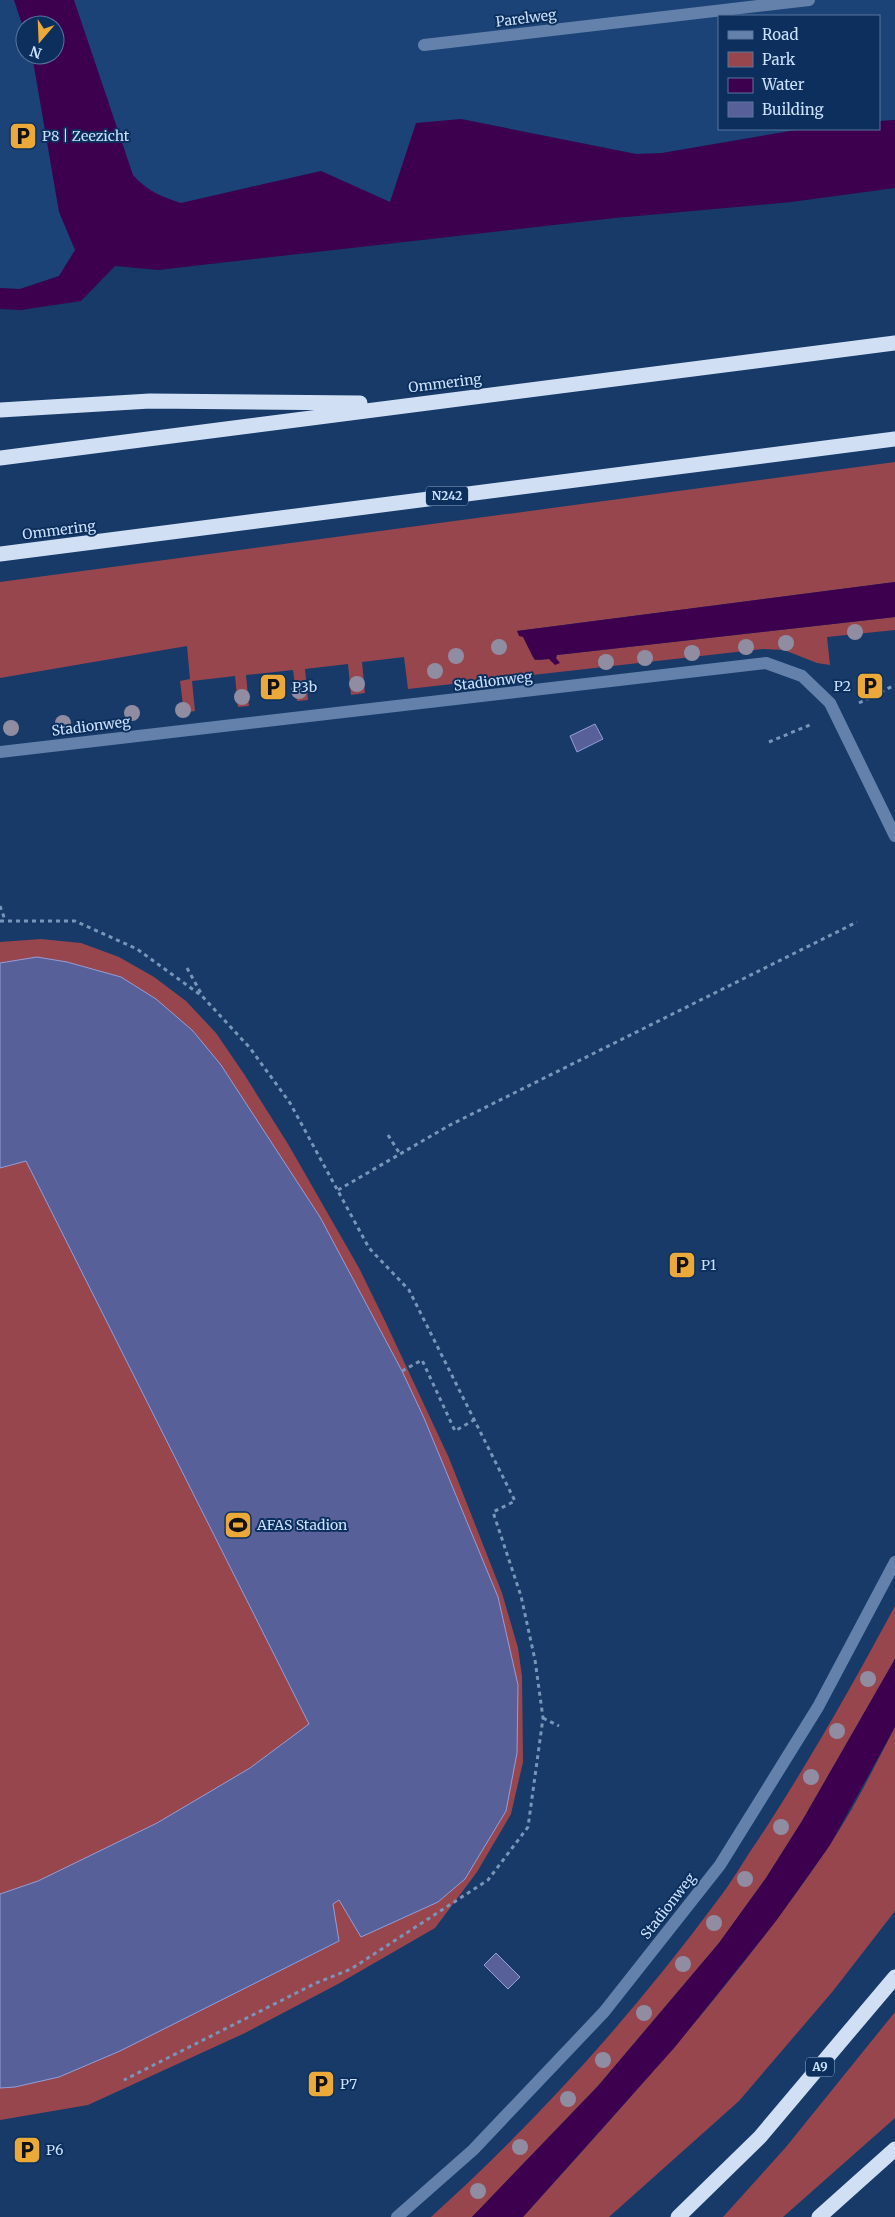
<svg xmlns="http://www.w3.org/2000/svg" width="895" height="2217" font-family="Merriweather,serif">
	<rect width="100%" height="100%" fill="#173a69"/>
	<path fill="#1b4378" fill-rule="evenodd" d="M0,0H895V120L879,121V16H719V129H802L662,153L636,154L461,119L390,202L321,171L182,203L59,276L19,289L0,288ZM25,25H55V55H25Z"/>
	<g fill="#98464d">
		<polygon points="895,462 895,582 517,631 523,636 533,657 540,660 556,658 557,655 895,617 895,630 827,637 830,665 817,663 784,650 763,649 408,689 404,657 362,662 365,693 351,695 348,664 305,669 308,700 297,701 293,670 246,675 249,706 238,707 235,676 192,681 195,711 184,713 180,681 190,679 187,646 0,678 0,582"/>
		<polygon points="41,939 81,943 119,957 154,977 186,1001 216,1033 244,1074 288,1144 359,1268 385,1321 449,1458 502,1593 518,1648 522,1676 523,1762 511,1814 477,1872 435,1928 338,1984 245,2033 88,2105 0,2120 0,942"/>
		<path d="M895,1606V1659L802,1821L766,1878L719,1943L598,2086L472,2217H431C536,2122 632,2016 717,1901C732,1882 744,1860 758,1840C808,1764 852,1686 895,1606Z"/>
		<path d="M895,1727V1911L833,1991L739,2101L609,2217H523C630,2098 739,1980 829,1846C854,1809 874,1767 895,1727Z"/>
		<polygon points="895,2012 895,2118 783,2217 723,2217 786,2147"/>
	</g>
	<g fill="#3c004e">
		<path d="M14,0H74L133,175C147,191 162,197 181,203L321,171L390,202L416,123L461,119L636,154L662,153L802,129H879V121L895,120V188L791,202L615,218L158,270L115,266L81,301L21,310L0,309V288L20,289L59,276L75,250L59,212L32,55H55V25H25V33Z"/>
		<polygon points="895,582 895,617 557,655 556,658 560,663 555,665 549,659 535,660 533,657 523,637 519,636 517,631"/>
		<polygon points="895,1659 895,1727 830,1845 776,1921 675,2047 523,2217 472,2217 598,2086 719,1943 766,1878 802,1821"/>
	</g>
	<g fill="#586099" stroke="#939edb">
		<polygon points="595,724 603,739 577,752 570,736"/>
		<polygon points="37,957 67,962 121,977 156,999 193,1031 221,1065 320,1217 402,1371 424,1418 498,1597 518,1685 517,1753 506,1811 465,1879 438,1902 361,1937 339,1900 333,1904 339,1941 120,2051 59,2077 15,2087 0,2088 0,1894 38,1881 157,1823 250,1768 309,1724 26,1161 0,1168 0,963"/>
		<polygon points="496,1953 520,1977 508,1989 484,1965"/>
	</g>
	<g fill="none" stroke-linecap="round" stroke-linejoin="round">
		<g stroke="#7995b9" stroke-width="3" stroke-dasharray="4 4" stroke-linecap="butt">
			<polyline points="859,703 895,685"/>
			<polyline points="769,742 812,724"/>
			<polyline points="0,906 5,920"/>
			<polyline points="0,921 75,921 137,949 202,996 250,1048 290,1103 369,1248 409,1290 515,1501 493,1512 521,1596 535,1660 543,1718 528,1827 488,1880 351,1969 316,1983 124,2080"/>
			<polyline points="187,968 202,995"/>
			<polyline points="388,1135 400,1154"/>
			<polyline points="338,1190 450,1125 857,922"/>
			<polyline points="402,1371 422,1360 455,1431 474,1420"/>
			<polyline points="543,1718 559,1726"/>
		</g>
		<g stroke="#6381ab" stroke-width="12">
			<polyline points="424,45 809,0"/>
			<polyline points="0,752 766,663 802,676 830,703 895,836"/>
			<polyline points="397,2217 473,2150 604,2012 720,1865 818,1707 895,1562"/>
		</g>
		<g stroke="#d0dff4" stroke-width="15">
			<polyline points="0,410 150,401 360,403"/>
			<polyline points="0,458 895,343"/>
			<polyline points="0,554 895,439"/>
			<polyline points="678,2217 760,2137 895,1977"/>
			<polyline points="819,2217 895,2149"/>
		</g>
	</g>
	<g fill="#908da2">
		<circle cx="855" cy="632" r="8"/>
		<circle cx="786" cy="643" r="8"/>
		<circle cx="499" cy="647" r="8"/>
		<circle cx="746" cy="647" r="8"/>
		<circle cx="692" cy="653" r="8"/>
		<circle cx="456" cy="656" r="8"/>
		<circle cx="645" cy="658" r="8"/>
		<circle cx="606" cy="662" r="8"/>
		<circle cx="435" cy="671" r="8"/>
		<circle cx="357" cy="684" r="8"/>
		<circle cx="299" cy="691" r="8"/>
		<circle cx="242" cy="697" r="8"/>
		<circle cx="183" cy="710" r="8"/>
		<circle cx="132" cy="713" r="8"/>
		<circle cx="63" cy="723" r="8"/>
		<circle cx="11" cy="728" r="8"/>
		<circle cx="868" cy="1679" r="8"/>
		<circle cx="837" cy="1731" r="8"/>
		<circle cx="811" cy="1777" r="8"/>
		<circle cx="781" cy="1827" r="8"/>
		<circle cx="745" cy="1879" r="8"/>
		<circle cx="714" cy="1923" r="8"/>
		<circle cx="683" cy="1964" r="8"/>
		<circle cx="644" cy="2013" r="8"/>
		<circle cx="603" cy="2060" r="8"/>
		<circle cx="568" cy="2099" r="8"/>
		<circle cx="520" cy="2147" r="8"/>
		<circle cx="478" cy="2191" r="8"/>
	</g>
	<defs>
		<g id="parking-square" transform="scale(1.4375)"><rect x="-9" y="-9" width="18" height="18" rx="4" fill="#eba939" stroke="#0c2f5d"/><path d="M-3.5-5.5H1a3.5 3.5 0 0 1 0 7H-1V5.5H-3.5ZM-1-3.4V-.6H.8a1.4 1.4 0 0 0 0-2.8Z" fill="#111"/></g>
		<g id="stadium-square" transform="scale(1.4375)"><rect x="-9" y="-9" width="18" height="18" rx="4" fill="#eba939" stroke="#0c2f5d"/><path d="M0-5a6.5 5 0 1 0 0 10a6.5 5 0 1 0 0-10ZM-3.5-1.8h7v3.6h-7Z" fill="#111"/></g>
	</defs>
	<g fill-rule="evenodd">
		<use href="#parking-square" x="23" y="136"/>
		<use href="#parking-square" x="870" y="686"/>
		<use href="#parking-square" x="273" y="687"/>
		<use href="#parking-square" x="682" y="1265"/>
		<use href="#stadium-square" x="238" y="1525"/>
		<use href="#parking-square" x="321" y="2084"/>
		<use href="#parking-square" x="27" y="2150"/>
	</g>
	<g text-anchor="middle" stroke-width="4" stroke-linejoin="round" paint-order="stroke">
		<g fill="#0c2f5d" stroke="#92abcc" stroke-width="1">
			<rect x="426" y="486.5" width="42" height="19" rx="4"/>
			<rect x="806" y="2057.5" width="28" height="19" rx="4"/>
		</g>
		<g font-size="12" font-weight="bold" fill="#cbe0fc">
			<text x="447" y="500">N242</text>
			<text x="820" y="2071">A9</text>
		</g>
		<g font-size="14" fill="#cbe0fc" stroke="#0c2f5d">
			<text transform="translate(526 18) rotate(-7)" y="5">Parelweg</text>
			<text transform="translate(445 383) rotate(-7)" y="5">Ommering</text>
			<text transform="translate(59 530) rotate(-7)" y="5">Ommering</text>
			<text transform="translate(493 681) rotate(-7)" y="5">Stadionweg</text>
			<text transform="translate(91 726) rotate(-7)" y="5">Stadionweg</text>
			<text transform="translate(668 1906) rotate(-52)" y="5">Stadionweg</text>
		</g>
		<g font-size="14" fill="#cbe0fc" stroke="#0c2f5d" text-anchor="start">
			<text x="42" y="141">P8 | Zeezicht</text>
			<text x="851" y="691" text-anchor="end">P2</text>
			<text x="292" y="692">P3b</text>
			<text x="701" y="1270">P1</text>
			<text x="257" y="1530">AFAS Stadion</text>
			<text x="340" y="2089">P7</text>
			<text x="46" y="2155">P6</text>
		</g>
	</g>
	<rect x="718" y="15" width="162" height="115" fill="#0c2f5d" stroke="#58769d"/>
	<rect x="728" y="31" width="25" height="8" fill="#6381ab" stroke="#58769d"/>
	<text x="762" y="40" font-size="15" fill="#cbe0fc">Road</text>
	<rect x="728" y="52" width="25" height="15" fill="#98464d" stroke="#58769d"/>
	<text x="762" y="65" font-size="15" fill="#cbe0fc">Park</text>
	<rect x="728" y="78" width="25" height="15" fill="#3c004e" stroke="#58769d"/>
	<text x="762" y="90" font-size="15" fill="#cbe0fc">Water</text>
	<rect x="728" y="102" width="25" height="15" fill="#586099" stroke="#58769d"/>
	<text x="762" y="115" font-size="15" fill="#cbe0fc">Building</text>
	<g transform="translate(40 40) rotate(199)"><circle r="24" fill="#0c2f5d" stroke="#58769d"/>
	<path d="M0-4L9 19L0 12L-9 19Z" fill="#eba939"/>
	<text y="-8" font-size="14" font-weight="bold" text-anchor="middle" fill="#cbe0fc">N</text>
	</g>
</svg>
